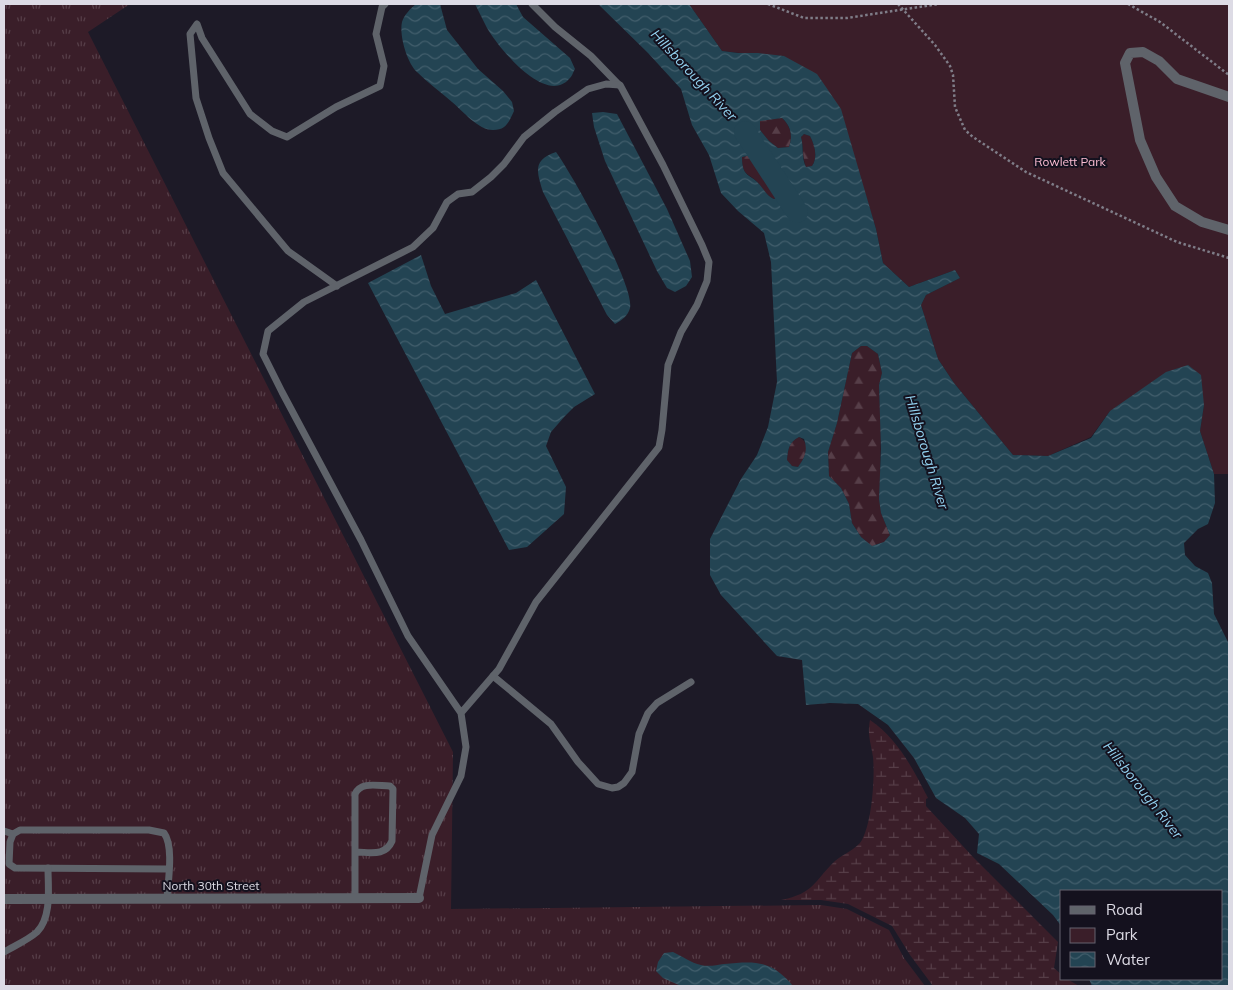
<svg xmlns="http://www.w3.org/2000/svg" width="1233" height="990" font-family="Mulish,sans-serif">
	<defs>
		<pattern id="grass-tufts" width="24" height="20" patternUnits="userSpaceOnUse" patternTransform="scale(1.25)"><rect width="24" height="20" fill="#3a1e29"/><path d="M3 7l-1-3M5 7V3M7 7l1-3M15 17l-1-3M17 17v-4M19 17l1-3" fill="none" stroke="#563e48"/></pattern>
		<pattern id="forest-firs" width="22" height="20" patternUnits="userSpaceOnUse" patternTransform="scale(1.25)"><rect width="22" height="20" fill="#3a1e29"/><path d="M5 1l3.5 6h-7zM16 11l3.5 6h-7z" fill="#563e48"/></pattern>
		<pattern id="wetland-marsh" width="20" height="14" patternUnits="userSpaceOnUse" patternTransform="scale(1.25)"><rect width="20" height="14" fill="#3a1e29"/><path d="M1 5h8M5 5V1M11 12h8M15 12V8" fill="none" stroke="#563e48"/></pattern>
		<pattern id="water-waves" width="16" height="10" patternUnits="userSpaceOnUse" patternTransform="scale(1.25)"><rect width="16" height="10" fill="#234453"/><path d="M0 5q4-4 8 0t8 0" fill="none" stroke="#425e6c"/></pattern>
	</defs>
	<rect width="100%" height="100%" fill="#1d1a27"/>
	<polygon fill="url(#grass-tufts)" points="4,4 130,4 88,32 453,752 451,909 821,905 847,909 889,930 904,958 925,986 4,986"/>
	<g fill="url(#forest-firs)">
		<path d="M782,118C791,127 793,136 789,147L778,148L769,141L760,130V120Z"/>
		<path d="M804,134L810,136C815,146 818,157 812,166L806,167C802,157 804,147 801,137Z"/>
		<path d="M751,155C772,158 781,176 781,196L774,199C767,196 765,191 760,185C750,172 742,178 742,157Z"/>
		<polygon points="861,346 867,346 878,354 882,373 879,385 881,426 880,470 881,513 890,535 884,542 872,546 861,537 852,523 849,504 841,488 829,476 828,452 837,423 852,353"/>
		<path d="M799,437C812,444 805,458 798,467L792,466L787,460C788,449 789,442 799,437Z"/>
	</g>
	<path fill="url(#wetland-marsh)" d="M870,720C898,739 913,769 928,798L926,799V806L973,857L1058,942L1054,968L1062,975V979H1067L1079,986H933L910,955L892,926L848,904L821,900H781C815,893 813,882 835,861C843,854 857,849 862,840C872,822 875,778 873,757C871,743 867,735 870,720Z"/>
	<path fill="#3a1e29" d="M689,4H1229V474H1214L1200,431L1204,405L1110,411L1091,437L1048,456L1013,455L954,383L938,359L921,305L926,295L960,278L955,270L909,287L883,263L876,229L860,177L784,56C764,54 743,54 722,51Z"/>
	<g fill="url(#water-waves)" fill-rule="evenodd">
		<path d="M416,4H440L447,30L478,69L503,91L512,102L514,111C509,122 506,130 493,130C478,130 463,111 452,102C441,92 428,83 417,72C407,63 399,35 402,22C404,15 411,8 416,4Z"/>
		<path d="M475,4H516L523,17L570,58L575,69C573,72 572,77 569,79C545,106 498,47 487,28C483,20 479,12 475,4Z"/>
		<path d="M598,4H689L722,51L738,53H758L784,56L817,74L841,109L876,229L883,263L909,287L955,270L960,278L926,295L921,305L938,359L954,383L1013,455L1048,456L1091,438L1110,411L1166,372L1188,365L1201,375L1204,405L1200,431L1214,474L1215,503L1208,524L1198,529L1184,543L1185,555L1195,566L1208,573L1212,583L1214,614L1229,644V986H1092L1089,979H1222V891H1062V927L1053,915L999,864L977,853L979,834L965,818L936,798L914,758L888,725L858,704L830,703L806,705L802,660L777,656L721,595L710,575V539L741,479L757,455L768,427L777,382L771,262L764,233L738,211L721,193L709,155L692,125L681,89L648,53ZM782,118C791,126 793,136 789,147L778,148L769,141L760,130V121ZM804,134L810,136C815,146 818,157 812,166L806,167C801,157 804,147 801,137ZM751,155C771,158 781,176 780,196L774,199C767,196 765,191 760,185C750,173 742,178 742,157ZM861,346H867L878,354L882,373L879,385L881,449L879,499L881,513L890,535L884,542L872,546L861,537L852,523L849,504L841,488L829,476L828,452L837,423L852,353ZM799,437L804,439C808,450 805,458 798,467L792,466L787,460C788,449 789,442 799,437Z"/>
		<polygon points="603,112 617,114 667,209 690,261 692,277 686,286 675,292 667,288 657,271 605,161 594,127 592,113"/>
		<path d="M556,152C572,174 635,286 630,308C628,316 622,320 615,324L607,315L543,192C537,172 532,160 556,152Z"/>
		<polygon points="421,255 431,286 445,314 516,293 536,280 595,394 574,407 565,416 551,432 546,446 566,487 564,514 527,547 509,550 368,283"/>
		<path d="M673,952C682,956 691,963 701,965C708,967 717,965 724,964C756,961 771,960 793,986H681L663,978L656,971L658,962L664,953Z"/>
	</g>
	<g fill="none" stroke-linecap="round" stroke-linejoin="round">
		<polyline stroke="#234453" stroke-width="22" points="745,132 797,212"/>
		<g stroke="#7f7d88" stroke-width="2.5" stroke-dasharray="2.5 2.5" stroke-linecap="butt">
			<polyline points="768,4 804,18 847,18 939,4"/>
			<polyline points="898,4 935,45 950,66 953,75 955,107 965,130 973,137 1026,172 1177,242 1229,258"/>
			<polyline points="1128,4 1160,22 1229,75"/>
		</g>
		<g stroke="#5f636a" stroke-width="7">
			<polyline points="532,4 555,27 591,56 619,85"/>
			<polyline points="337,286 288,251 223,173 209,138 196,98 190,34 197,24 202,38 250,114 272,131 287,137 336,107 380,86 384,66 376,34 382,7 385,4"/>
			<polyline points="493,676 551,724 578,762 598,784 612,788 618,787 624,783 632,772 639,734 648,713 657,703 691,682"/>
			<polyline points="4,831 13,834"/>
			<path d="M167,898C168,882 174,846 164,833L149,830H20L13,834L10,842L9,864L15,868L168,869"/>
			<path d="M355,898V794C361,781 378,786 390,786L393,789L392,841C385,857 370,852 355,852"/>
			<polyline points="419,898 432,835 461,776 466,747 461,713 499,669 536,602 659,447 662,430 668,365 681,332 697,305 707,281 709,262 702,245 663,165 620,85 606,84 588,89 555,112 524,137 504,164 491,177 472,192 458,194 447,202 433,228 413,247 304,302 268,331 263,354 282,392 361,540 408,636 461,713"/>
			<path d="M4,952C14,946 28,940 37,932C52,917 48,887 48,868"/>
		</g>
		<g stroke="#5f636a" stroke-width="10">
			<polyline points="1229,97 1177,79 1159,61 1143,52 1130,53 1125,63 1140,140 1156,177 1175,206 1202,222 1229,230"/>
			<polyline points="4,899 419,898"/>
		</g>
	</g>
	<g text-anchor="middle" stroke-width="4" stroke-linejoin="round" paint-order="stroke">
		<g font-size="12" fill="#fcbdd3" stroke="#14111e">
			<text x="1070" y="166">Rowlett Park</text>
		</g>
		<g font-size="12" fill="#dddbe5" stroke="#14111e">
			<text x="211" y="890">North 30th Street</text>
		</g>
		<g font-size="14" font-style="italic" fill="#93d2f0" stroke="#14111e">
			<text transform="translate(694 75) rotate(47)" y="5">Hillsborough River</text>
			<text transform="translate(927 452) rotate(73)" y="5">Hillsborough River</text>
			<text transform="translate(1143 790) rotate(52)" y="5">Hillsborough River</text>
		</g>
	</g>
	<rect width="1233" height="990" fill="none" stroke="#dddbe5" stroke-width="10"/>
	<rect x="1060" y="890" width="162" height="90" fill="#14111e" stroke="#64626e"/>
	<rect x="1070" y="906" width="25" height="8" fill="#5f636a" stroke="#64626e"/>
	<text x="1106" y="915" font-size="15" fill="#dddbe5">Road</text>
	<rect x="1070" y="928" width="25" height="15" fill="#3a1e29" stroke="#64626e"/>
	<text x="1106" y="940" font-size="15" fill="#dddbe5">Park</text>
	<rect x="1070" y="952" width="25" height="15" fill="url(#water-waves)" stroke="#64626e"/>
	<text x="1106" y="965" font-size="15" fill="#dddbe5">Water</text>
</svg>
